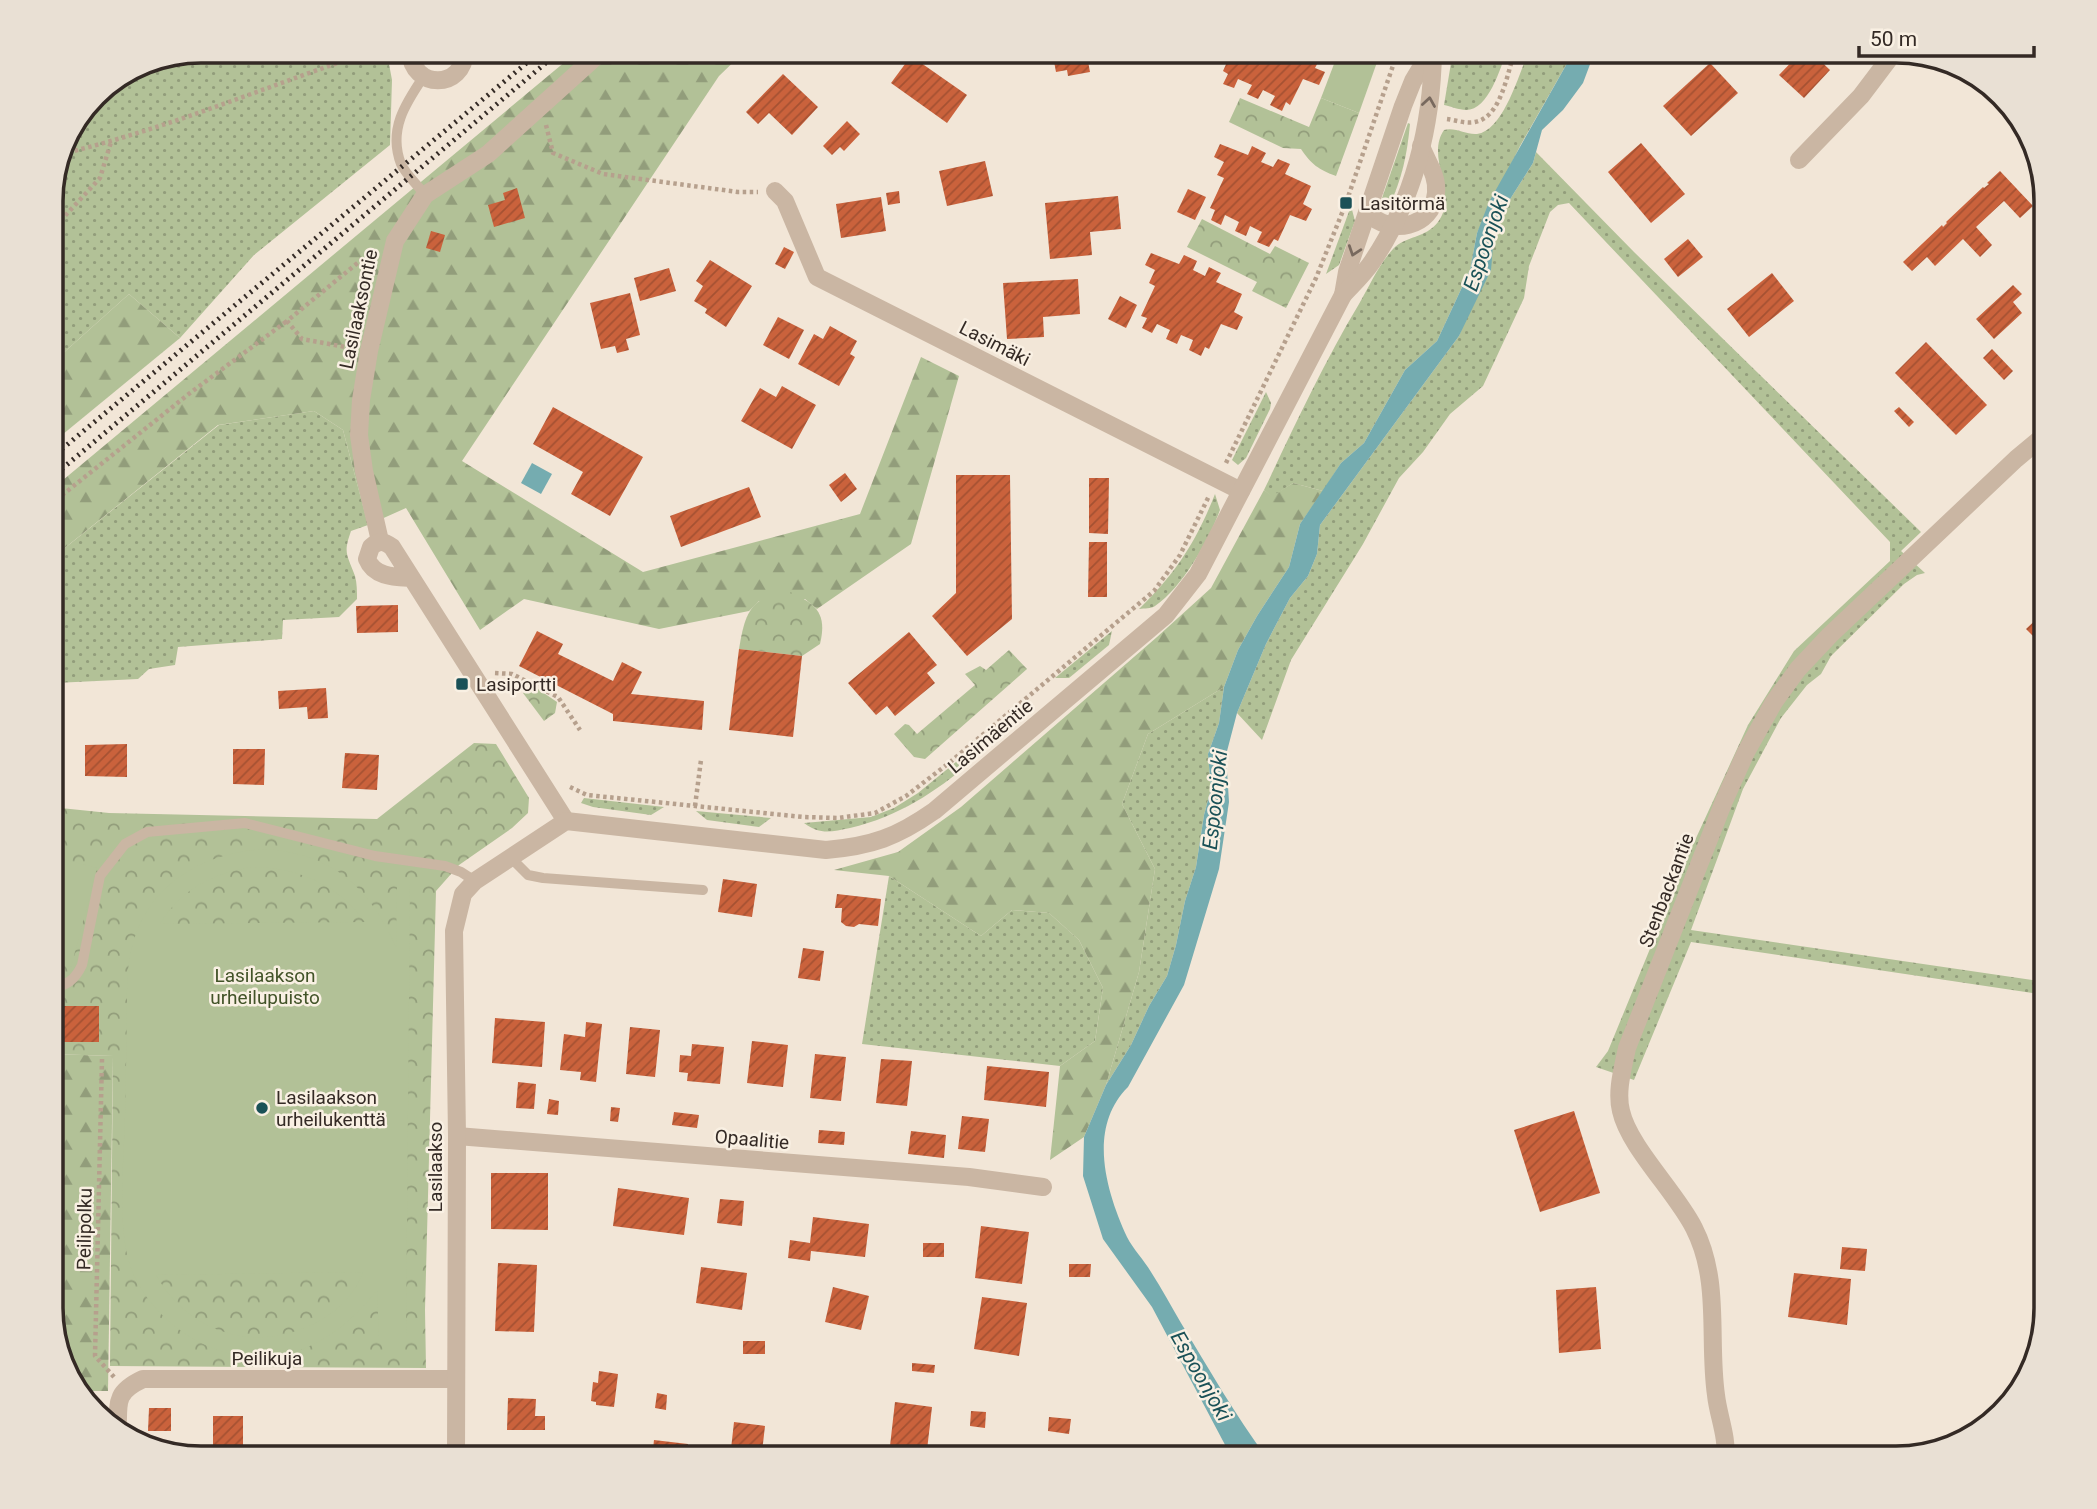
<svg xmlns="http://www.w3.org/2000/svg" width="2097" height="1509" font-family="Roboto,sans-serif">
	<defs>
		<pattern id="grass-dots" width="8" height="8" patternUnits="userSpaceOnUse" patternTransform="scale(1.75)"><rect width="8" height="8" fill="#b2c197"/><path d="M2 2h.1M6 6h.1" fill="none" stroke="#929d7b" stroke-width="1.8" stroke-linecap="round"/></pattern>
		<pattern id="forest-firs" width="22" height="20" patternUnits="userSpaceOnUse" patternTransform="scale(1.75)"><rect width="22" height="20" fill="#b2c197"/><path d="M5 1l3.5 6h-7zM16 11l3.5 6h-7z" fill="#929d7b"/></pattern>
		<pattern id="park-crowns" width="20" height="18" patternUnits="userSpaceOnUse" patternTransform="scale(1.75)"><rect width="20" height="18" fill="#b2c197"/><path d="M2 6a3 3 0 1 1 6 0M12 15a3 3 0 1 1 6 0" fill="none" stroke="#929d7b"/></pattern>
		<pattern id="building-hatch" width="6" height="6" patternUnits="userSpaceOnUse" patternTransform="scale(1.75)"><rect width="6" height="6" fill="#ca623c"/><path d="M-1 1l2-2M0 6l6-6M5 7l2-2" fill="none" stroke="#a55132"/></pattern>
	</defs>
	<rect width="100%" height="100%" fill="#f2e6d7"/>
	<g fill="url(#grass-dots)">
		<polygon points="201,51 376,51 389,64 392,80 390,145 254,255 180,338 129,294 51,364 51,191 66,135 102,88 144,62"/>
		<path d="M1453,51H1507C1500,68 1489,110 1466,110C1459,110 1450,106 1444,105Z"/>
		<path d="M1529,51H1574L1520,146L1477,233L1470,270L1437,341L1405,370L1364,443L1341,463L1323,491L1293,483L1272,497L1264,490C1294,427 1323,364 1359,304C1369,287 1379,264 1393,249C1405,236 1426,238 1438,222C1459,193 1425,158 1444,130C1456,127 1466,135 1477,134C1504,130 1519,73 1529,51Z"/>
		<path d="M1408,123L1410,124C1407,156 1402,178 1389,207L1384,209L1381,201Z"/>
		<polygon points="1536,152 1634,252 1921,532 1901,551 1925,573 1917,575 1904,584 1831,656 1821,674 1807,685 1781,718 1743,789 1691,930 2046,982 2046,995 1691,942 1634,1080 1596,1067 1608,1051 1691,849 1748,725 1794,651 1890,561 1890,542 1569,203 1558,205 1550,212 1529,266 1524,298 1483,386 1450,414 1423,452 1399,478 1363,544 1291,660 1262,740 1237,713 1266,644 1290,598 1308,576 1317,554 1320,525 1459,336 1494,242 1495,223 1533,163"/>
		<polygon points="1351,206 1355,221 1339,265 1326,274"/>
		<polygon points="1266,392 1271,403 1270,409 1246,458 1238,465 1232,460"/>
		<path d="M314,411L343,430L368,525L351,531C343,554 347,554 355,576C357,583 357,592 357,599L339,617L283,620L282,639L178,647L175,665L149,669L138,679L55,683L57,728L51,726V559L219,425Z"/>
		<path d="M1215,494L1220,510C1209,540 1182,588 1155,606C1151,609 1145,608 1139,609C1176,573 1196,542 1215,494Z"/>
		<polygon points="1112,631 1109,645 1069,678 1055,678"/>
		<polygon points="1224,687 1219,723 1208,754 1211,789 1204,815 1196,867 1185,901 1176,945 1167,976 1149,1006 1131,1045 1106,1085 1139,972 1155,869 1122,804 1148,734"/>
		<path d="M1027,704L1024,717C968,764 923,811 850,828C831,832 820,835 804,823L871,817L894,808L918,793Z"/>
		<polygon points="584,798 664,807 651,815 593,807 581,803"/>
		<polygon points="696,811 771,818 759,827 707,820"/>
		<polygon points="889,876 981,936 1012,910 1049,913 1079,940 1103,988 1095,1041 1060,1066 862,1044"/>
	</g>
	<g fill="url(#forest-firs)">
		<polygon points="578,51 745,51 719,76 462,461 643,572 860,514 921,357 959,376 911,544 817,609 805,599 759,601 749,611 659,629 524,599 480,630 406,508 368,525 343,430 314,411 218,425 51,559 51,490"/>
		<polygon points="129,294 180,338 51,444 51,364"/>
		<polygon points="1293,483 1323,491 1300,524 1289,567 1257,616 1238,650 1224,687 1148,734 1122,804 1155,869 1139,972 1106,1085 1084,1137 1050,1160 1060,1066 1095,1041 1103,988 1079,940 1049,913 1012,910 981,936 889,876 834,870 898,852 961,807 1157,637 1211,588 1264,490 1272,496"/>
		<polygon points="51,1054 113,1056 108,1391 78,1391 71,1383 51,1317"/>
	</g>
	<g fill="url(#park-crowns)">
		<path d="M1240,98L1309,127L1321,98L1359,113L1336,176C1319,170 1311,164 1301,149L1283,148L1229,122Z"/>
		<polygon points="1202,219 1270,254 1275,246 1309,263 1286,308 1252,291 1257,282 1187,247"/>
		<path d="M786,590C814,603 828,611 820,644L802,656L739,649C745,614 749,599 786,590Z"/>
		<polygon points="1009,650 1027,669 925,759 914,757 894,734 905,724 909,725 917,734 975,685 965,674 980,666 986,670"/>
		<polygon points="532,685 557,702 555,713 544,721 523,693"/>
		<polygon points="474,743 496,744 529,798 528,813 512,828 459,865 436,891 425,1310 426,1368 110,1366 113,1056 51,1054 51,807 109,813 377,819"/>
	</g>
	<g fill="#b2c197" fill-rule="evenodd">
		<polygon points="1339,51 1381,51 1359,113 1321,98"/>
		<path d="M266,849C333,854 369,887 396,947L397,884H410L406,1337H379L377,1290C356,1317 331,1339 298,1351C232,1374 158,1332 132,1271C116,1230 124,1162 125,1118C126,1084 126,1050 127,1017C127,992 126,967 133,943C150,882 206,852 266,849ZM251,867C297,867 338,884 365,922L160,924C181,889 212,874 251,867ZM363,1272C356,1292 340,1309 321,1320C261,1354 191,1337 156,1275Z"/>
		<polygon points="51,856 97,868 71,967 51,962"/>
	</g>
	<g fill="#75acb0">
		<path d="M1574,51H1595L1583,83L1563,110L1542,130L1533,163L1495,223L1491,270L1459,336L1320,525L1317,554L1308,576L1290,598L1266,644L1237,713L1226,755L1229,802L1219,869L1184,985L1128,1087C1087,1128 1106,1191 1127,1237C1133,1249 1144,1260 1151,1272C1162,1289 1171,1306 1181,1323C1209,1369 1235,1415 1267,1458H1232L1152,1307L1103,1239L1083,1176L1084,1137L1106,1085L1131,1045L1149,1006L1167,976L1176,945L1185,901L1196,867L1204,815L1211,789L1208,754L1219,723L1224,687L1238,650L1257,616L1289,567L1300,524L1341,463L1364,443L1405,370L1437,341L1470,270L1477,233L1489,202Z"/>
		<polygon points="532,463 552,474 541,494 521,483"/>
	</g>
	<g fill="url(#building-hatch)">
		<polygon points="815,51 856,51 846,61 835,51 826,61"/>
		<polygon points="1052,51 1086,51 1090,72 1068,76 1067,70 1056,72"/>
		<polygon points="1232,51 1324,51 1315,68 1325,72 1319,85 1303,79 1290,105 1286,102 1282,111 1270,105 1275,96 1263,90 1258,99 1247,94 1252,85 1238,79 1234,88 1223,84 1228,74 1223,71"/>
		<polygon points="1802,51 1810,51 1830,70 1804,98 1779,75"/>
		<polygon points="911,56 967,95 947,123 891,83"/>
		<polygon points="1710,63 1738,93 1691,136 1663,106"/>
		<polygon points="783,74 818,107 792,135 769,113 758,124 746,112"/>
		<polygon points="847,121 860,134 844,151 840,147 832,155 823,146"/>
		<polygon points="1641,143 1685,194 1651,223 1608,172"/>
		<polygon points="1220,144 1248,155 1252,146 1266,153 1261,162 1273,167 1278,159 1290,164 1285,174 1311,186 1303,204 1312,209 1306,221 1290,215 1278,241 1274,239 1269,247 1257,242 1262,232 1250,226 1246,236 1235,231 1239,222 1225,215 1221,225 1211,220 1215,210 1210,208 1224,178 1217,175 1224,162 1214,157"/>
		<polygon points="985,161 993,196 947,206 939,171"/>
		<polygon points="2000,171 2033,206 2020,218 2004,201 1976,227 1992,245 1980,257 1963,239 1935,266 1927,257 1912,271 1903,262 1942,225 1943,227 1947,223 1946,222 1983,187 1984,188 1989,184 1987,183"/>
		<polygon points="517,188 525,218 494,227 488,205 505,200 503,193"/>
		<polygon points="1188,189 1206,197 1195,220 1177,212"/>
		<polygon points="899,191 900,203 888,205 886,193"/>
		<polygon points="1118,196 1121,229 1090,232 1092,255 1050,259 1045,203"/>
		<polygon points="881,197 886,231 841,238 836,204"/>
		<polygon points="431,231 445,235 440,252 426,248"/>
		<polygon points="1688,239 1703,257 1678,277 1664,259"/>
		<polygon points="784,247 794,252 785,269 775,264"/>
		<polygon points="1151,253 1179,264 1184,255 1197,261 1193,270 1205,276 1209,267 1221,273 1216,282 1242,294 1234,312 1243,317 1237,330 1221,324 1209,349 1205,347 1201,356 1189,350 1193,340 1181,335 1177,344 1166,339 1170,330 1157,324 1152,333 1142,328 1147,318 1141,316 1155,286 1149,283 1155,270 1145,265"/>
		<polygon points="710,260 752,286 726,327 705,313 707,309 694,301 703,286 696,281"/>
		<polygon points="669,268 676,291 640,301 634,278"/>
		<polygon points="1772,273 1794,301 1749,337 1727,309"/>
		<polygon points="1078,279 1080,314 1043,317 1044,337 1007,339 1003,283"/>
		<polygon points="2013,285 2022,294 2013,302 2022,313 1994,339 1976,319"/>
		<polygon points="630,293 640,335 626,339 629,350 617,353 615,346 601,349 590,303"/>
		<polygon points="1120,296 1137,305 1126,328 1108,319"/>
		<polygon points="778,317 804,330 789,359 763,345"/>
		<polygon points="830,326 857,341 850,354 855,357 839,386 798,364 814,334 823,339"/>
		<polygon points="1926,342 1987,405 1956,435 1895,373"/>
		<polygon points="1992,349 2013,371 2004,380 1983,358"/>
		<polygon points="782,386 816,405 792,449 741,421 760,388 776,397"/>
		<polygon points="553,407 643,457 610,516 571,494 583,472 533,444"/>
		<polygon points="1899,407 1914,422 1909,427 1894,411"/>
		<polygon points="845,473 857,489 841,502 829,485"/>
		<polygon points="956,475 1010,475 1012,619 967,656 932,616 956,593"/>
		<polygon points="1089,478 1109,478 1108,534 1089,533"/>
		<polygon points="749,487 761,517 681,547 670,516"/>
		<polygon points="1089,542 1107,542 1107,597 1088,597"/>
		<polygon points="398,605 398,632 357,633 356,606"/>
		<polygon points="2039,617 2046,624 2046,629 2036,639 2026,629"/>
		<polygon points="537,631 563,644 558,654 613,681 622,662 642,672 631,694 704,701 702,730 613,721 613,714 519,666"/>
		<polygon points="909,632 937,665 927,673 935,683 895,716 887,706 876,715 848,683"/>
		<polygon points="739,649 802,656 793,737 729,730"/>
		<polygon points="326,688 328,718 308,719 307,707 279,709 278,691"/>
		<polygon points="127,744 127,777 85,776 85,745"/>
		<polygon points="233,749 265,749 264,785 233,784"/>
		<polygon points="345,753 379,755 377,790 342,788"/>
		<polygon points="723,879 757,884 752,917 718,912"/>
		<polygon points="837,894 881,899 878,926 859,924 854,927 846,926 841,922 842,908 835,908"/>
		<polygon points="803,948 824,951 820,981 798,978"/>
		<rect x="51" y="1006" width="48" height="36"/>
		<polygon points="495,1018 545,1022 542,1067 492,1063"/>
		<polygon points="586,1022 602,1024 596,1082 580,1080 581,1072 560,1070 564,1034 585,1037"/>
		<polygon points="630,1027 660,1030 655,1077 626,1074"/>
		<polygon points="752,1041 788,1045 783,1087 747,1083"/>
		<polygon points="692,1044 724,1047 720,1084 687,1081 688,1073 679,1072 680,1055 691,1056"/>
		<polygon points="815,1054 846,1057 841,1101 810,1098"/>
		<polygon points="881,1059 912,1061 907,1106 876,1103"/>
		<polygon points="987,1066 1049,1072 1046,1107 984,1100"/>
		<polygon points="518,1082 536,1084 534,1109 516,1108"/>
		<polygon points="549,1099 559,1101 558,1115 547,1114"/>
		<polygon points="611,1107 620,1108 618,1122 610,1121"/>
		<polygon points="1574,1111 1600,1193 1540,1212 1514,1130"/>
		<polygon points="674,1112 699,1115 697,1128 672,1125"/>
		<polygon points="962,1116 989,1119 985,1152 958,1149"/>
		<polygon points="819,1130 845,1132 844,1145 818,1143"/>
		<polygon points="911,1131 946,1135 944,1158 908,1154"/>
		<polygon points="491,1173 548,1173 548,1230 491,1229"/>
		<polygon points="618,1188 689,1198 684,1235 613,1226"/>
		<polygon points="720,1199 744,1201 742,1226 717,1223"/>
		<polygon points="813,1217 869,1224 865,1257 811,1251 810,1261 788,1258 790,1240 810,1243"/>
		<polygon points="981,1226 1029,1232 1022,1284 975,1278"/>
		<rect x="923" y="1243" width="21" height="14"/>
		<polygon points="1842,1247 1867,1249 1865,1271 1840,1269"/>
		<polygon points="498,1263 537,1265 534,1332 495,1331"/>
		<polygon points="1069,1264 1091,1264 1090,1277 1069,1277"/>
		<polygon points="701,1267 747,1273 742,1310 696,1303"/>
		<polygon points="1794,1273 1851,1279 1847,1325 1788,1317"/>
		<polygon points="833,1287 869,1296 861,1330 825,1322"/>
		<polygon points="1596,1287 1601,1349 1559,1353 1556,1290"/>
		<polygon points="982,1297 1027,1303 1019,1356 974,1349"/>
		<rect x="743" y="1341" width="22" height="13"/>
		<polygon points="912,1363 935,1365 934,1373 912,1371"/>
		<polygon points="599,1371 618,1374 614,1407 596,1405 596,1402 591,1401 593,1382 598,1383"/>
		<polygon points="657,1393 667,1395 666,1410 655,1408"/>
		<polygon points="508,1398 536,1399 535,1416 545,1416 545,1430 507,1430"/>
		<polygon points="895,1402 932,1407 927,1450 890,1446"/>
		<polygon points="149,1408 171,1408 171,1431 148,1431"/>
		<polygon points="971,1411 986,1412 985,1428 970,1426"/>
		<rect x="213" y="1416" width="30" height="42"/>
		<polygon points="1049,1417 1071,1419 1069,1434 1048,1431"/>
		<polygon points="734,1422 765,1426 762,1452 751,1450 750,1458 730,1458"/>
		<polygon points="654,1440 688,1444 686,1458 652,1458"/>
	</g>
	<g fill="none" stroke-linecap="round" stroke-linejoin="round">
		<g stroke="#b6a08d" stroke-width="4.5" stroke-dasharray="3.5 3.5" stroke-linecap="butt">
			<path d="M1447,119C1455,120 1466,124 1475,122C1502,117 1507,72 1515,51"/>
			<polyline points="546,125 553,153 603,174 738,192 758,192"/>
			<path d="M61,154C168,129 269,85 373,51"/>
			<polyline points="51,231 100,178 111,142"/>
			<polyline points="351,348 302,339 287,321 372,251"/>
			<polyline points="1226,463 1316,278 1346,203 1398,51"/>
			<polyline points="51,504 190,393 287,321"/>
			<polyline points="495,673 512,674 558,697 580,730"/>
			<polyline points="570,787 587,795 803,817 838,818 875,813 906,796 949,763 1154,591 1180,555 1209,496"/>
			<polyline points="695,806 701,760"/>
			<polyline points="102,1059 95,1356 114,1377"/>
		</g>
		<g stroke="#cab6a3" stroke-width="10">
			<path d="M424,76C405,104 388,130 401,164C406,175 418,185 425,195"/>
			<polyline points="510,857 528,875 543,878 703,890"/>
			<path d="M51,989C67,985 75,980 82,965L100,876L125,844L147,832L245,823L375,856L445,866L461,872L475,881"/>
		</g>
		<g stroke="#cab6a3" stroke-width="18">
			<path d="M410,51C412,90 464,90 465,51"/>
			<polyline points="1799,160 1861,96 1895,51"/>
			<polyline points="775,191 785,201 817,277 1241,491"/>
			<path d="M1368,213C1390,236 1432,228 1436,193C1438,176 1427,162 1421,146"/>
			<polyline points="1343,295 1347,272 1403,106 1413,81 1431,51"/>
			<polyline points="380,541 364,471 359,435 361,400 369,351 395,241 425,195 488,154 602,51"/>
			<path d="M411,578C395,577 374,577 367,559L371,547C379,540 384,541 392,547L566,821"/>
			<polyline points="457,1136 969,1177 1043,1187"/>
			<path d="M118,1430C118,1402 115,1392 143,1379H454"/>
			<path d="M456,1458L457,1136L454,931L463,894L475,881L566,821L826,850C872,846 897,837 934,811L1166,615L1198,574L1343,295C1353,284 1364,274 1372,262C1414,200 1432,125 1433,51"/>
			<path d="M1725,1458C1728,1438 1718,1415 1716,1395C1708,1339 1721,1281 1694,1228C1676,1192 1629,1147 1621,1111C1616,1091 1623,1068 1627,1048L1724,801L1746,752L1774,702L1798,669L1830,635L2016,459L2046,434"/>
		</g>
		<g stroke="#342a25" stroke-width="5" stroke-dasharray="2 5" stroke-linecap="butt">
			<polyline points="51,458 541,51"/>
			<polyline points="51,478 560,51"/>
		</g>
	</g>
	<defs><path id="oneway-chevron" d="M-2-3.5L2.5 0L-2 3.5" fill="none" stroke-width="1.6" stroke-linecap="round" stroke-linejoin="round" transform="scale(1.75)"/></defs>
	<g stroke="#78695e">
		<use href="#oneway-chevron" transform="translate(1429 102) rotate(-81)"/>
		<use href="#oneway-chevron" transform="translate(1354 251) rotate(109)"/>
	</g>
	<g fill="#1a5157" stroke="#f9f0e3" stroke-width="2.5">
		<rect x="1339" y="196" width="14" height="14" rx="3.5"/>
		<rect x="455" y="677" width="14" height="14" rx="3.5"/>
		<circle cx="262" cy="1108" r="7"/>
	</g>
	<g text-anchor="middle" stroke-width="5" stroke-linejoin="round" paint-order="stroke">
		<g font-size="19" fill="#342a25" stroke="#f9f0e3" text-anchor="start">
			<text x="1360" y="210">Lasitörmä</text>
			<text x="476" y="691">Lasiportti</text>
			<text x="276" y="1104">Lasilaakson<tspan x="276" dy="22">urheilukenttä</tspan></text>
		</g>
		<g font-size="19" fill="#342a25" stroke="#f9f0e3">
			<text transform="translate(358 309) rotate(-78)" y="7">Lasilaaksontie</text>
			<text transform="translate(995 343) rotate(27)" y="7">Lasimäki</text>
			<text transform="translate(990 736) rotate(-40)" y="7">Lasimäentie</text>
			<text transform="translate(1666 890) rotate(-69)" y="7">Stenbackantie</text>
			<text transform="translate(752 1139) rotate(5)" y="7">Opaalitie</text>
			<text transform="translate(435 1167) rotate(-90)" y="7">Lasilaakso</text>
			<text transform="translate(84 1229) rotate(-89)" y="7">Peilipolku</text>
			<text x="267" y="1365">Peilikuja</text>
		</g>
		<g font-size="19" fill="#425328" stroke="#f9f0e3">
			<text x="265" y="982">Lasilaakson<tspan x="265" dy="22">urheilupuisto</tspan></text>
		</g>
		<g font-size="21" font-style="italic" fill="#1a5157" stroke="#f9f0e3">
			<text transform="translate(1486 243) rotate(-71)" y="7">Espoonjoki</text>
			<text transform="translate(1215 800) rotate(-84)" y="7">Espoonjoki</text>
			<text transform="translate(1201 1376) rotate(60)" y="7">Espoonjoki</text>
		</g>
	</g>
	<path d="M0 0H2097V1509H0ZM201 63H1896A138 138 0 0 1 2034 201V1308A138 138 0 0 1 1896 1446H201A138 138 0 0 1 63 1308V201A138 138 0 0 1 201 63Z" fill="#e9e0d4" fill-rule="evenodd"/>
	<path fill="none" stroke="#342a25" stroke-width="3.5" d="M201 63H1896A138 138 0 0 1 2034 201V1308A138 138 0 0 1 1896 1446H201A138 138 0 0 1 63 1308V201A138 138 0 0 1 201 63Z"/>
	<path d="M1859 46v10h175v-10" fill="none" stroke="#342a25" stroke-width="3.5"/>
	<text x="1870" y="46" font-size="21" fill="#342a25" stroke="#f9f0e3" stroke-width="5" paint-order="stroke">50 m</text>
</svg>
